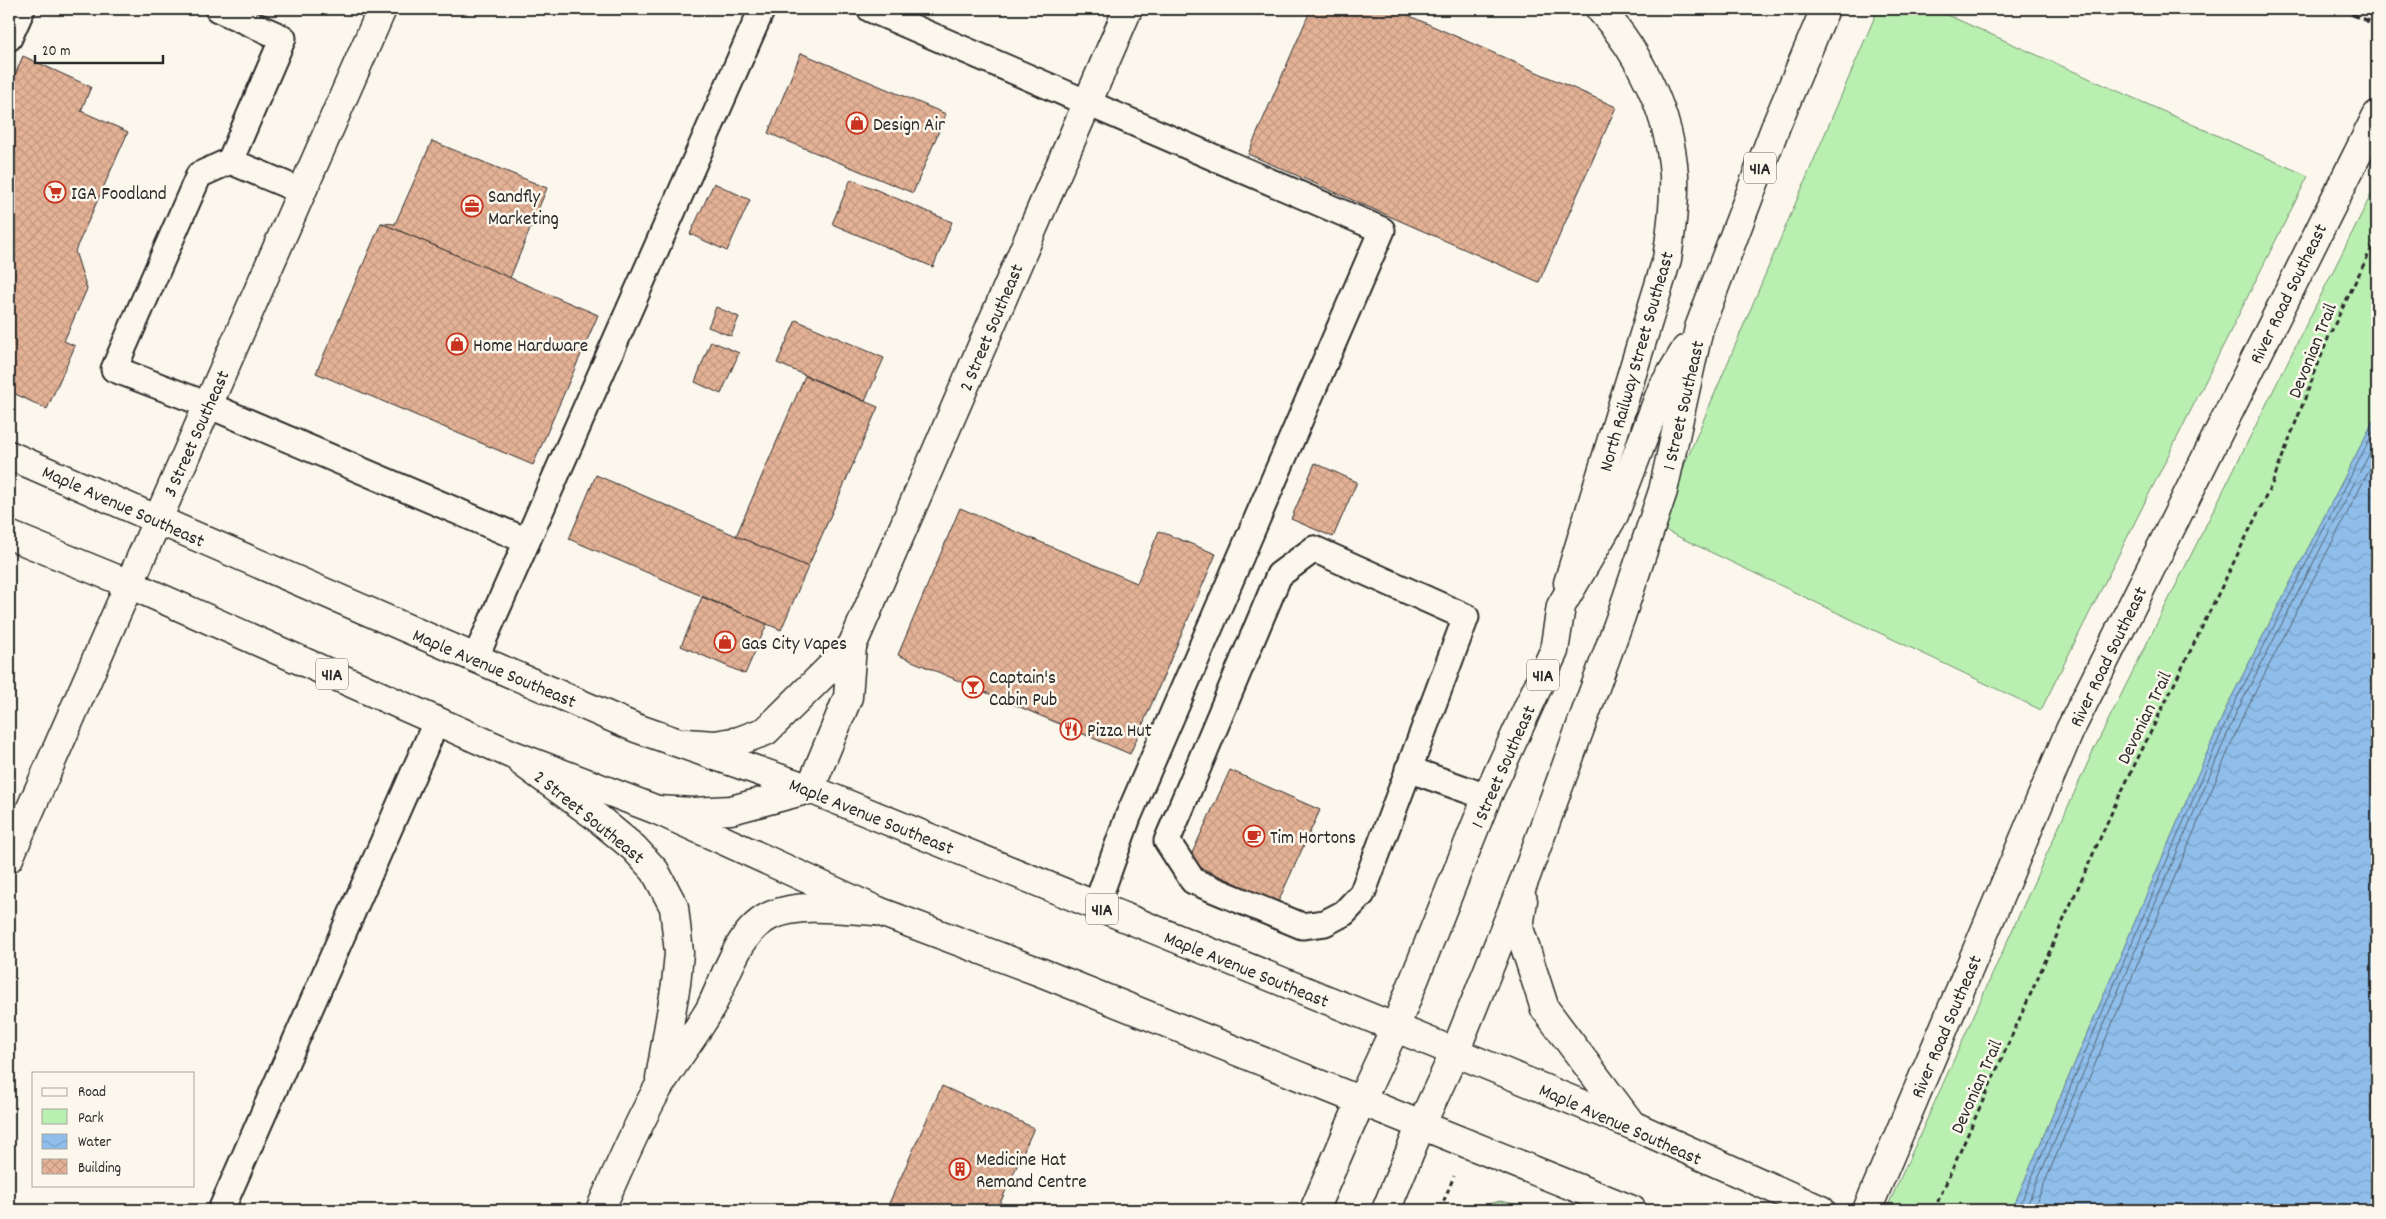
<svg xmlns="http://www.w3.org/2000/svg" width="2386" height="1219" font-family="Dekko,sans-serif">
	<defs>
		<pattern id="water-waves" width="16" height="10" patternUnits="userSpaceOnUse" patternTransform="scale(1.25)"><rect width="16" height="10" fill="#8fbeea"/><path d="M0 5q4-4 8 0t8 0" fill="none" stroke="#7ca3c9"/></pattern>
		<pattern id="building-cross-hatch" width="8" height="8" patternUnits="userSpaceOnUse" patternTransform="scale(1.25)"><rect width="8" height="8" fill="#e4b296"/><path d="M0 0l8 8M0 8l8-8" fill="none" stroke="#c49981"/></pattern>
	</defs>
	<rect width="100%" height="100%" fill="#fbf7ec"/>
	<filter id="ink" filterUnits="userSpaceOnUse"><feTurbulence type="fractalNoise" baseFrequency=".02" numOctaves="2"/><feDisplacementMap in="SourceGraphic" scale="10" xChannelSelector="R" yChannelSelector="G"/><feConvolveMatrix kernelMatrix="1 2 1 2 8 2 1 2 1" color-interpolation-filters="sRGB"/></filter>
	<g filter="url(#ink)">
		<g fill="#b9efb1" stroke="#728d6e">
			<polygon points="1878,9 1934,9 2308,176 2041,710 1658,527"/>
			<polygon points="2377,183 2377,414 2227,706 2012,1210 1886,1210 2094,749"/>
			<polygon points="1500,1201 1545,1210 1467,1210"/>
		</g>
		<polygon fill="url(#water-waves)" stroke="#67839e" points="2377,414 2377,1210 2012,1210 2227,706"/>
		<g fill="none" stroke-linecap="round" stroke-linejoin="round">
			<g stroke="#536677" stroke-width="1">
				<polyline points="2018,1210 2232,708 2377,425"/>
				<polyline points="2025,1210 2237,711 2377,439"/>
				<polyline points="2033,1210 2244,714 2377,455"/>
			</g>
		</g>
		<g fill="url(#building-cross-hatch)" stroke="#2b2b2b">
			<polygon points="1311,9 1394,9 1616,107 1539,282 1248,154"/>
			<polygon points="801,53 946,114 913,193 768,133"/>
			<polygon points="23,56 91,87 81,111 128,132 75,251 87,289 64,341 75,346 47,409 9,391 9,89"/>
			<polygon points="432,141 547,188 510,278 381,223 395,224"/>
			<polygon points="851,179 952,222 933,267 832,224"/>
			<polygon points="714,183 750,200 727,251 690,234"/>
			<polygon points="381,223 598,315 533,465 316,373"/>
			<polygon points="716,307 739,317 731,336 708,327"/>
			<polygon points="796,320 884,358 865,401 777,363"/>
			<polygon points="711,341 739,353 721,394 695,382"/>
			<polygon points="805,376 878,407 808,567 736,536"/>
			<polygon points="1315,463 1357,482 1333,537 1291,519"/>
			<polygon points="596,475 808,567 781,630 569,539"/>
			<polygon points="960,508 1137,583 1159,531 1216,554 1130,754 898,655"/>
			<polygon points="702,597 767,624 745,674 681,646"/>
			<polygon points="1230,770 1320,810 1278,902 1188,862"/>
			<polygon points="942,1086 1034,1128 997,1210 886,1210"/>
		</g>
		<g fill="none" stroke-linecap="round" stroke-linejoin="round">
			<g stroke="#2b2b2b" stroke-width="29">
				<g id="lane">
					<polyline points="218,9 283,38 230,161 199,175 114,369 208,405 527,541"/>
					<polyline points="870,9 1382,230 1128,817 1096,906"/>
					<polyline points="9,38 22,9"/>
					<polyline points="230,161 301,191"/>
					<polygon points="1314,549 1466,617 1362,894 1344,913 1325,923 1302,926 1193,881 1167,841 1279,575"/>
					<polyline points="475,659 762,9"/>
					<polyline points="1408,769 1487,797"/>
					<polyline points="221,1210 437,720"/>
				</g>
			</g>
			<g stroke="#2b2b2b" stroke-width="31">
				<g id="street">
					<polyline points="686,743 715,745 739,741 766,731 852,646"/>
					<polyline points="523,763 594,815 634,848 655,871 674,907 679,953 676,984 660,1078"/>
					<polyline points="657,810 693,812 731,810 810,789 848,697 852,646 1128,9"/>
					<polyline points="9,858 382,9"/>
					<path d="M600,1210C618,1170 635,1129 657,1090C673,1063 693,1038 709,1011C726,979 737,930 772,915C804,902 845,910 878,911"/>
					<polyline points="1314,1210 1361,1101"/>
					<polyline points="1386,1210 1421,1125"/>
					<polyline points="1867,1210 2070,730 2377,115"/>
				</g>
			</g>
			<g stroke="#2b2b2b" stroke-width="31">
				<g id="secondary">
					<path d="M1568,583L1667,259C1671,231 1675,203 1674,175C1670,114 1640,53 1600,9"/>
					<polyline points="1455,1052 1632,1125 1821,1210"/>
					<polyline points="1421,1125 1632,1210"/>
				</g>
			</g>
			<g stroke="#2b2b2b" stroke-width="31">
				<g id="primary">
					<polyline points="9,455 636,728 810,789 1455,1052"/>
					<polyline points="9,535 129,584 511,754 657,810 878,911 1040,972 1421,1125 1455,1052 1526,876 1620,619 1663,491 1699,328 1777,123 1825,9"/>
					<polyline points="1523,900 1519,928 1545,1009 1632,1125"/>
					<polyline points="1361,1101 1395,1028 1487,797 1554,651 1561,606 1614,515 1662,389 1686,349"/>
				</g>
			</g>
			<g stroke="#2b2b2b" stroke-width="3" stroke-dasharray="5 4" stroke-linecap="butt">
				<polyline points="1440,1210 1454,1176"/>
				<polyline points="1934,1210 2115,805 2272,484 2329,336 2377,237"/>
			</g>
			<use href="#lane" stroke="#fbf7ec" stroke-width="25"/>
			<use href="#street" stroke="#fbf7ec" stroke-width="28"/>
			<use href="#secondary" stroke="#fbf7ec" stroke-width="28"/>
			<use href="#primary" stroke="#fbf7ec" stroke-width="28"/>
			<polyline stroke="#2b2b2b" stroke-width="4" stroke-dasharray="8 4" stroke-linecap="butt" points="2340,9 2377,25"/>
		</g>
	</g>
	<defs>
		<g id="shop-ring" transform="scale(1.125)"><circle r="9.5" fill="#fbf7ec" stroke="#c8321e" stroke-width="1.5"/><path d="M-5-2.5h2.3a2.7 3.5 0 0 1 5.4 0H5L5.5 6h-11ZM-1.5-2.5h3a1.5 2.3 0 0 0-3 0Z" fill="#c8321e"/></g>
		<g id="supermarket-ring" transform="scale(1.125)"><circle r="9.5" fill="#fbf7ec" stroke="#c8321e" stroke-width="1.5"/><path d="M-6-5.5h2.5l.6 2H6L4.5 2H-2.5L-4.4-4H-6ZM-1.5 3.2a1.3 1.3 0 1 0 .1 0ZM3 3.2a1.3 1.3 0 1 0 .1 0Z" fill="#c8321e"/></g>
		<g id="office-ring" transform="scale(1.125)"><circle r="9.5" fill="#fbf7ec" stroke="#c8321e" stroke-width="1.5"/><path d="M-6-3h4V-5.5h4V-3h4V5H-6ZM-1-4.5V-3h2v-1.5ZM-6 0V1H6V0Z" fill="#c8321e"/></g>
		<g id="bar-ring" transform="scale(1.125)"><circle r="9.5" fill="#fbf7ec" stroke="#c8321e" stroke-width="1.5"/><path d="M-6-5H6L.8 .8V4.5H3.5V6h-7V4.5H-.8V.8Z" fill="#c8321e"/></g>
		<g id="restaurant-ring" transform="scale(1.125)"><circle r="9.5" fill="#fbf7ec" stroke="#c8321e" stroke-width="1.5"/><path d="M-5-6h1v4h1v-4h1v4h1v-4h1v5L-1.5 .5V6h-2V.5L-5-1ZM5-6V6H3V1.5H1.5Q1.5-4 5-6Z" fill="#c8321e"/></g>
		<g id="cafe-ring" transform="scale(1.125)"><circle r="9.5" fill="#fbf7ec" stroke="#c8321e" stroke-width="1.5"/><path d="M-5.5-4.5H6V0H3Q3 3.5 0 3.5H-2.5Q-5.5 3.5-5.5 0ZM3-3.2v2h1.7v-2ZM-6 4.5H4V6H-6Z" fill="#c8321e"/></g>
		<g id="building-ring" transform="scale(1.125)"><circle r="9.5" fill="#fbf7ec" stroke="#c8321e" stroke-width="1.5"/><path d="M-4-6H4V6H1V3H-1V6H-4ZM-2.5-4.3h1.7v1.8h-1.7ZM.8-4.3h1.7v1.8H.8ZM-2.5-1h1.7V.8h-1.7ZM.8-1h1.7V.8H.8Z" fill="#c8321e"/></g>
	</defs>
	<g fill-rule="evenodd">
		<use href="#shop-ring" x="857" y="123"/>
		<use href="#supermarket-ring" x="55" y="192"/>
		<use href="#office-ring" x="472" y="206"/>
		<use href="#shop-ring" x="457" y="344"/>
		<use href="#shop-ring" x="725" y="642"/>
		<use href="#bar-ring" x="973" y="687"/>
		<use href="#restaurant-ring" x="1071" y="729"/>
		<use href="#cafe-ring" x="1254" y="836"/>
		<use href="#building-ring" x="960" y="1169"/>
	</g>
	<g text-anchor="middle" stroke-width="5" stroke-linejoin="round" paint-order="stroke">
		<g fill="#fbf7ec" stroke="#696865" stroke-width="1">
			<rect x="1744" y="152.5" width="32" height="31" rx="4"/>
			<rect x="316" y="658.5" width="32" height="31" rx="4"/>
			<rect x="1527" y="659.5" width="32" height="31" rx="4"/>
			<rect x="1086" y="893.5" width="32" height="31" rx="4"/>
		</g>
		<g font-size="18" font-weight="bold" fill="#2b2b2b">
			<text x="1760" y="174">41A</text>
			<text x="332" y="680">41A</text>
			<text x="1543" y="681">41A</text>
			<text x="1102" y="915">41A</text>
		</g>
		<g font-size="19" fill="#2b2b2b" stroke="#fbf7ec" text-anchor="start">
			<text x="873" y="130">Design Air</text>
			<text x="71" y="199">IGA Foodland</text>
			<text x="488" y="202">Sandfly<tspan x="488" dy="22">Marketing</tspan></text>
			<text x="473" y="351">Home Hardware</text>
			<text x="741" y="649">Gas City Vapes</text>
			<text x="989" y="683">Captain's<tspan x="989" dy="22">Cabin Pub</tspan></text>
			<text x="1087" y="736">Pizza Hut</text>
			<text x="1270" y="843">Tim Hortons</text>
			<text x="976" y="1165">Medicine Hat<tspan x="976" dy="22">Remand Centre</tspan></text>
		</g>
		<g font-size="19" fill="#2b2b2b" stroke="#fbf7ec">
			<text transform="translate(2287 293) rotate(-64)" y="7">River Road Southeast</text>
			<text transform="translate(990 327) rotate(-67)" y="7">2 Street Southeast</text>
			<text transform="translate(2311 350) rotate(-68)" y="7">Devonian Trail</text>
			<text transform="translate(1635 361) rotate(-74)" y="7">North Railway Street Southeast</text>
			<text transform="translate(1682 405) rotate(-77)" y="7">1 Street Southeast</text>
			<text transform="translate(195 433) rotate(-66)" y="7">3 Street Southeast</text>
			<text transform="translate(124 505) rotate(24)" y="7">Maple Avenue Southeast</text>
			<text transform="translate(2107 656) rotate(-64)" y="7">River Road Southeast</text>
			<text transform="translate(495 667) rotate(23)" y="7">Maple Avenue Southeast</text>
			<text transform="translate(2143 717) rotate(-64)" y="7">Devonian Trail</text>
			<text transform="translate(1502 766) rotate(-66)" y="7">1 Street Southeast</text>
			<text transform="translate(872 815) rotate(22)" y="7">Maple Avenue Southeast</text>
			<text transform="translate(590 816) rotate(39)" y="7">2 Street Southeast</text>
			<text transform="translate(1247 968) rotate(22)" y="7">Maple Avenue Southeast</text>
			<text transform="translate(1945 1026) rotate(-67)" y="7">River Road Southeast</text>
			<text transform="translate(1975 1086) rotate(-66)" y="7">Devonian Trail</text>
			<text transform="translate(1621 1123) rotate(24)" y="7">Maple Avenue Southeast</text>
		</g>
	</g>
	<rect width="2386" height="1219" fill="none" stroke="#fbf7ec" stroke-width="30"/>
	<rect x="15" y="15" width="2356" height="1189" fill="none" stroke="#2b2b2b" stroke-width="2" filter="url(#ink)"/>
	<rect x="32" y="1072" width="162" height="115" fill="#fbf7ec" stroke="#a8a59f"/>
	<rect x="42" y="1088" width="25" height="8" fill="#fbf7ec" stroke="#a8a59f"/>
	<text x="78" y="1096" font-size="15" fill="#2b2b2b">Road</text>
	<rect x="42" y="1109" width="25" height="15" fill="#b9efb1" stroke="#a8a59f"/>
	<text x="78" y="1122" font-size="15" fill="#2b2b2b">Park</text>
	<rect x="42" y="1134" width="25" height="15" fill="url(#water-waves)" stroke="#a8a59f"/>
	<text x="78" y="1146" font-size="15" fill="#2b2b2b">Water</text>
	<rect x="42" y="1159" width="25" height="15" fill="url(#building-cross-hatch)" stroke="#a8a59f"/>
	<text x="78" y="1172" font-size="15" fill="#2b2b2b">Building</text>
	<path d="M35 55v8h128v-8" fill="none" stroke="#2b2b2b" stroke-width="2.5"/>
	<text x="42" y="55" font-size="15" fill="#2b2b2b" stroke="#fbf7ec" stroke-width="4" paint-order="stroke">20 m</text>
</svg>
